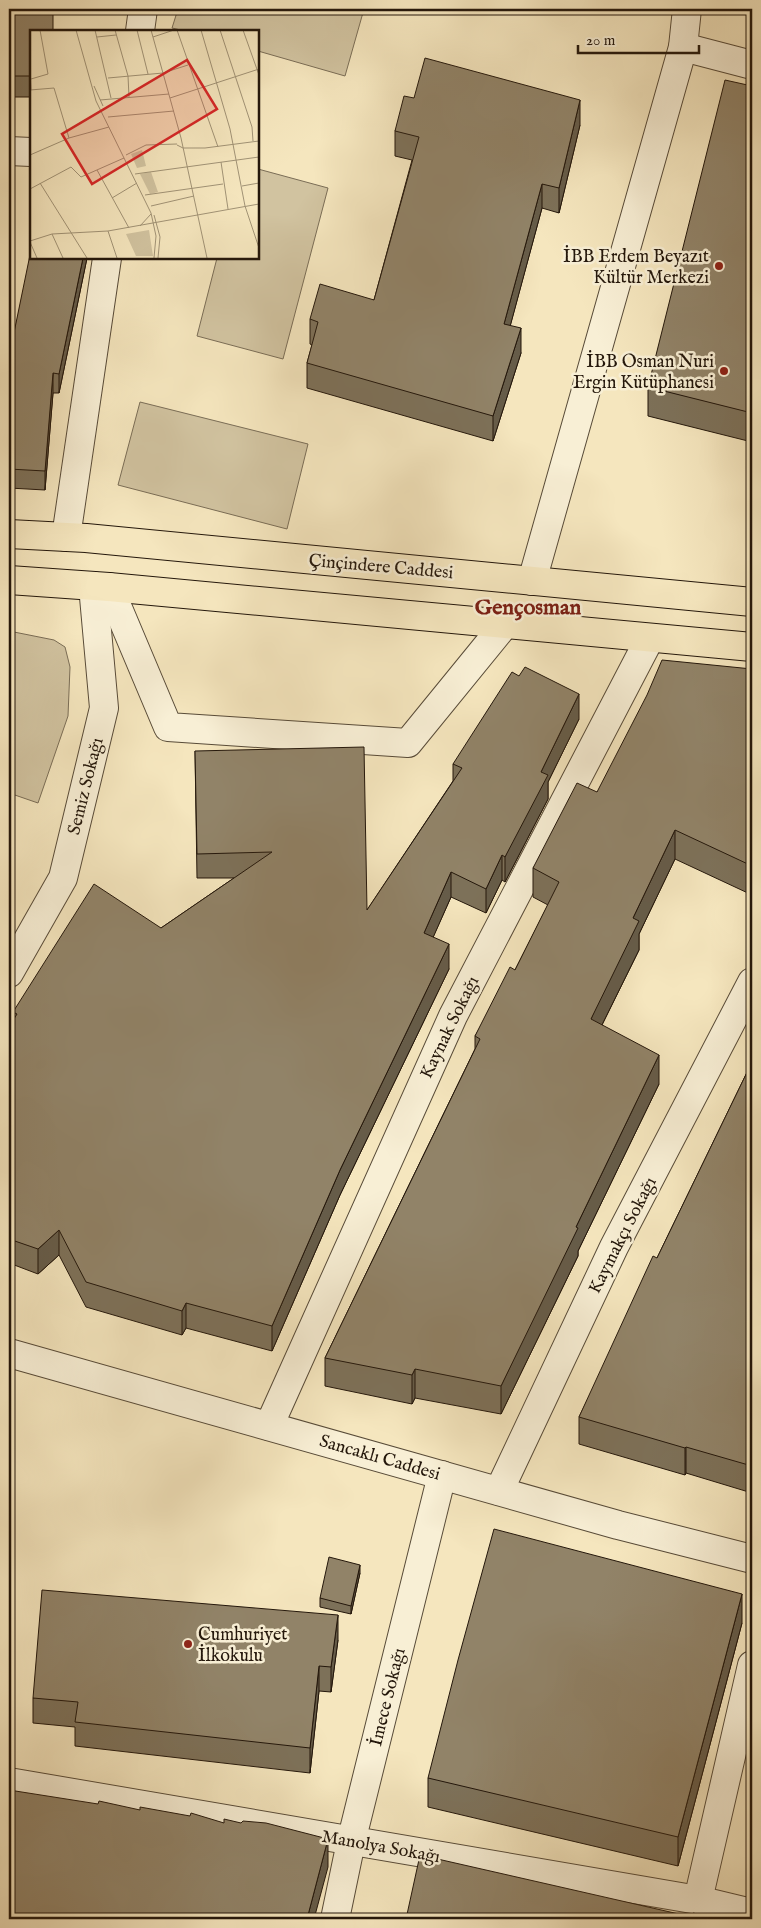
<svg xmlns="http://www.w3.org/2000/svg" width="761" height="1928" font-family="'IM FELL English',serif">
	<rect width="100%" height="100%" fill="#f5e6be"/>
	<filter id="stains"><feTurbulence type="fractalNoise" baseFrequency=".004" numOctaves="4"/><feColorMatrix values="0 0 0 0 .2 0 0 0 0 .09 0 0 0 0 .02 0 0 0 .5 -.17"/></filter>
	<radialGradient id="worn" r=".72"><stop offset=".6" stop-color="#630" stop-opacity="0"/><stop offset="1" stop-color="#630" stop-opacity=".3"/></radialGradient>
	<g fill="#d1c3a0" stroke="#7a6d56">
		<polygon points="178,9 364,9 345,76 258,51 258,31 185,31 172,28"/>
		<polygon points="258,169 328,188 283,359 197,336 217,258 258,258"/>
		<polygon points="140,402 308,444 287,529 118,485"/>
		<polygon points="9,631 54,640 65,647 70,667 68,716 38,803 9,793"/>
	</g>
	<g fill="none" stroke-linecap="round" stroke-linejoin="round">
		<g stroke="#584b38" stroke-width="30">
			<g id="minor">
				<polyline points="140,31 143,9"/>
				<polyline points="683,47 752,65"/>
				<polyline points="9,151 31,152"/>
				<polyline points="66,537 107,258"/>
				<polyline points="532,581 683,47 687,9"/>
				<polyline points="109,587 168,727 408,743 505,624"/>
				<polyline points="9,973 63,878 104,708 93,586"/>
				<polyline points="9,1353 618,1525 752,1559"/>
				<polyline points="269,1426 453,1016 650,638"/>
				<polyline points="499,1491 614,1247 752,982"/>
				<polyline points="9,1782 698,1900 752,1913"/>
				<polyline points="698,1900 752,1665"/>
				<polyline points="335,1919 351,1842 442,1475"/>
			</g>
		</g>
		<g stroke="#24170b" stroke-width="30">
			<g id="major">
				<polyline points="9,534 86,538 752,602"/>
				<polyline points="9,580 109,587 752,647"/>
			</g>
		</g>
		<use href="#minor" stroke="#f8efd5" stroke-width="28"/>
		<use href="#major" stroke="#f5e6be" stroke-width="28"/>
	</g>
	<g fill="#7d7159" stroke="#24170b">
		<polygon points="9,9 31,31 31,97 9,97"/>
		<polygon points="752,86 752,442 648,416 648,387"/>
		<polygon points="414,98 580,125 559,213 542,208 510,326 521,353 493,441 307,388 307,363 312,345 310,344 310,319 374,300 412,160 395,156 395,131"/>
		<polygon points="31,258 87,258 59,393 53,393 45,490 9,488 9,357"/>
		<polygon points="752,669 750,894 675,859 639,934 639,950 602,1025 659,1084 578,1251 578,1256 501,1414 415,1398 412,1404 325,1386 325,1358 475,1049 475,1036 515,970 548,905 533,897 533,868 597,792"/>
		<polygon points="579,719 548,782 548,799 505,882 502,880 486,913 451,897 433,937 449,969 340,1195 272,1351 186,1328 182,1335 86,1307 59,1255 38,1274 9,1263 9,1027 13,1019 13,1012 161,928 234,878 197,878 195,751 367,910 453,781 453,764"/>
		<polygon points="752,1062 752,1493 686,1473 685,1475 579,1444 579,1417 657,1258"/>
		<polygon points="360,1573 351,1614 320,1607 320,1598"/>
		<polygon points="742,1623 678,1866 428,1807 428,1778"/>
		<polygon points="338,1640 331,1692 319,1691 310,1773 75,1746 75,1727 33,1723 33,1698"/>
	</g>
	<g fill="#665c49" stroke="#24170b">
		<polygon points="580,100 580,125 559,213 559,188"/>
		<polygon points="542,184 542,208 504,349 504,324"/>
		<polygon points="83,258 87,258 59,393 59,374"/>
		<polygon points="521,328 521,353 493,441 493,416"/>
		<polygon points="53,373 53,393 45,490 45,471"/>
		<polygon points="579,694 579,719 548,782 548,799 505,882 505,857 541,772"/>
		<polygon points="675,830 675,859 639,934 639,950 591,1047 591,1019 633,918"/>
		<polygon points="502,855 502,880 486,913 486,889"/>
		<polygon points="752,862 752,890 750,894 750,865"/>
		<polygon points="451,872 451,897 424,958 424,933"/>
		<polygon points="449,944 449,969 340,1195 272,1351 272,1326 340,1170"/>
		<polygon points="659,1055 659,1084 578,1251 578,1256 501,1414 501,1386 576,1227"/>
		<polygon points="59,1230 59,1255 38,1274 38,1249"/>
		<polygon points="186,1303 186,1328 182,1335 182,1311"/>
		<polygon points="415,1369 415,1398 412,1404 412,1375"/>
		<polygon points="686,1447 686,1473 685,1475 685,1448"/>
		<polygon points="360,1565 360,1573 351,1614 351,1606"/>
		<polygon points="742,1594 742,1623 678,1866 678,1837"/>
		<polygon points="338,1615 338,1640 331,1692 331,1667"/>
		<polygon points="319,1666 319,1691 310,1773 310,1748"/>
		<polygon points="328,1839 328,1867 314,1919 307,1919"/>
	</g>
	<g fill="#918368" stroke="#24170b">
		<polygon points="9,9 53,9 53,31 31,31 31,76 9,76"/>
		<polygon points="425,58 580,100 559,188 542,184 504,324 521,328 493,416 307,363 318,322 310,319 320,284 374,300 419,137 395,131 404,96 414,98"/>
		<polygon points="725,80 752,86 752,413 648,387"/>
		<polygon points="31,250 31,258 83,258 59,374 53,373 45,471 9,469 9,357"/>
		<polygon points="662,660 752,669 752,862 750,865 675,830 633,918 639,921 591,1019 659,1055 576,1227 578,1228 501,1386 415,1369 412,1375 325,1358 480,1039 475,1036 510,967 515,970 559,882 533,868 577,783 597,792 647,695"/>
		<polygon points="525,667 579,694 541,772 548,775 505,857 502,855 486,889 451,872 424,933 449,944 340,1170 272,1326 186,1303 182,1311 86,1282 59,1230 38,1249 9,1239 9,1027 17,1014 13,1012 94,884 161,928 272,852 197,854 195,751 364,747 367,910 462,768 453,764 512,672 519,676"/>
		<polygon points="752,1062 752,1466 686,1447 685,1448 579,1417 653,1256 657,1258"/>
		<polygon points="494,1529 742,1594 678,1837 428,1778 458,1660"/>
		<polygon points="329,1557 360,1565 351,1606 320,1598"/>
		<polygon points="42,1590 338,1615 331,1667 319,1666 310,1748 75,1722 78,1702 33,1698"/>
		<polygon points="9,1790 98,1804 99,1801 140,1810 140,1807 190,1816 191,1813 224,1823 224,1819 241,1823 243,1821 266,1823 328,1839 307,1919 9,1919"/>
		<polygon points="420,1855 692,1917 693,1913 722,1919 406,1919"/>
	</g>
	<g fill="#8f2418" stroke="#f8efd5" stroke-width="2">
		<circle cx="719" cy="266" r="5"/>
		<circle cx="724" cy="371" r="5"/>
		<circle cx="188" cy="1644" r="5"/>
	</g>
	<g text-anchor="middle" stroke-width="5" stroke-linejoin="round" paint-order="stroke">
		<g font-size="18" fill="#24170b" stroke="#f8efd5" text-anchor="end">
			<text x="709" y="262">İBB Erdem Beyazıt<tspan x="709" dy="21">Kültür Merkezi</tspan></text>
			<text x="714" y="367">İBB Osman Nuri<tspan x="714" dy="21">Ergin Kütüphanesi</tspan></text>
			<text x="198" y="1640" text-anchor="start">Cumhuriyet<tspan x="198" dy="21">İlkokulu</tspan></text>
		</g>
		<g font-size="18" fill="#24170b" stroke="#f8efd5">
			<text transform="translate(381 566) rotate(5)" y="6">Çinçindere Caddesi</text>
			<text transform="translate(85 786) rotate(-76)" y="6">Semiz Sokağı</text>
			<text transform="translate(449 1027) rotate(-64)" y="6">Kaynak Sokağı</text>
			<text transform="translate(622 1235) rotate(-63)" y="6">Kaymakçı Sokağı</text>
			<text transform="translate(380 1457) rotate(16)" y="6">Sancaklı Caddesi</text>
			<text transform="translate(387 1697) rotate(-76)" y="6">İmece Sokağı</text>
			<text transform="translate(381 1846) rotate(10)" y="6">Manolya Sokağı</text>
		</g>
		<g font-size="22" font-weight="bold" fill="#7a1f14" stroke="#f8efd5">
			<text x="528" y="614">Gençosman</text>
		</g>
	</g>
	<g transform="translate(30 30)">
		<rect width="229" height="229" fill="#f5e6be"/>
		<path d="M112,120L116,136L107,138L101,124ZM121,142L128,162L120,164L110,144ZM119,200L123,226H106L96,204Z" fill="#d1c3a0"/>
		<path fill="none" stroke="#a19376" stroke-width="1" d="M46,0L66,71L121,183L126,206L124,228M65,0L81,68M85,0L98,46L99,67M107,0L118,44M121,0L151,108L177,228M147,0L188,117M171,0L200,99L215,176L229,218M190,0L222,97L223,111M213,0L229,45M67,7L86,5M123,7L144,0M0,38L1,60M78,48L133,43L158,35M1,49L18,44L10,0M64,56L73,76M0,60L24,58L39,108M140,68L229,39M70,70L139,64M78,87L144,81M147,115L153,118H175L229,111M0,125L39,108L79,97M96,125L116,115L147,114M191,132L198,179M67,140L99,198M105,144L229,127M10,153L57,228M212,156L229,153M0,159L41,137L51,147L94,128M115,165L193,154M82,168L107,153M121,176L164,166M124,185L130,207L128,228M110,196L121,184M78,201L87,228M22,204L33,228M0,211L22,204L78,201L229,174M0,212L7,228"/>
		<path fill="#d62828" fill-opacity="0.15" stroke="#d62828" stroke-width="2.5" d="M157,30L187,79L62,154L32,104Z"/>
		<rect width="229" height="229" fill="none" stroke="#24170b" stroke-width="2.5"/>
	</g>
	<rect width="761" height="1928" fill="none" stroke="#f5e6be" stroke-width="30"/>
	<rect x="10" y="10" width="741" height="1908" fill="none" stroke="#24170b" stroke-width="2.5"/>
	<rect x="15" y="15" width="731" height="1898" fill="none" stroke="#24170b"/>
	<path d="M578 45v8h121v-8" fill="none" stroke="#24170b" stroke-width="2.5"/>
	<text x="586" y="45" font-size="15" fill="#24170b" stroke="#f8efd5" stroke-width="4" paint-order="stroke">20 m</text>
	<rect width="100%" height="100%" filter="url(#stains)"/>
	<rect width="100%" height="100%" fill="url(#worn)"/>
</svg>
